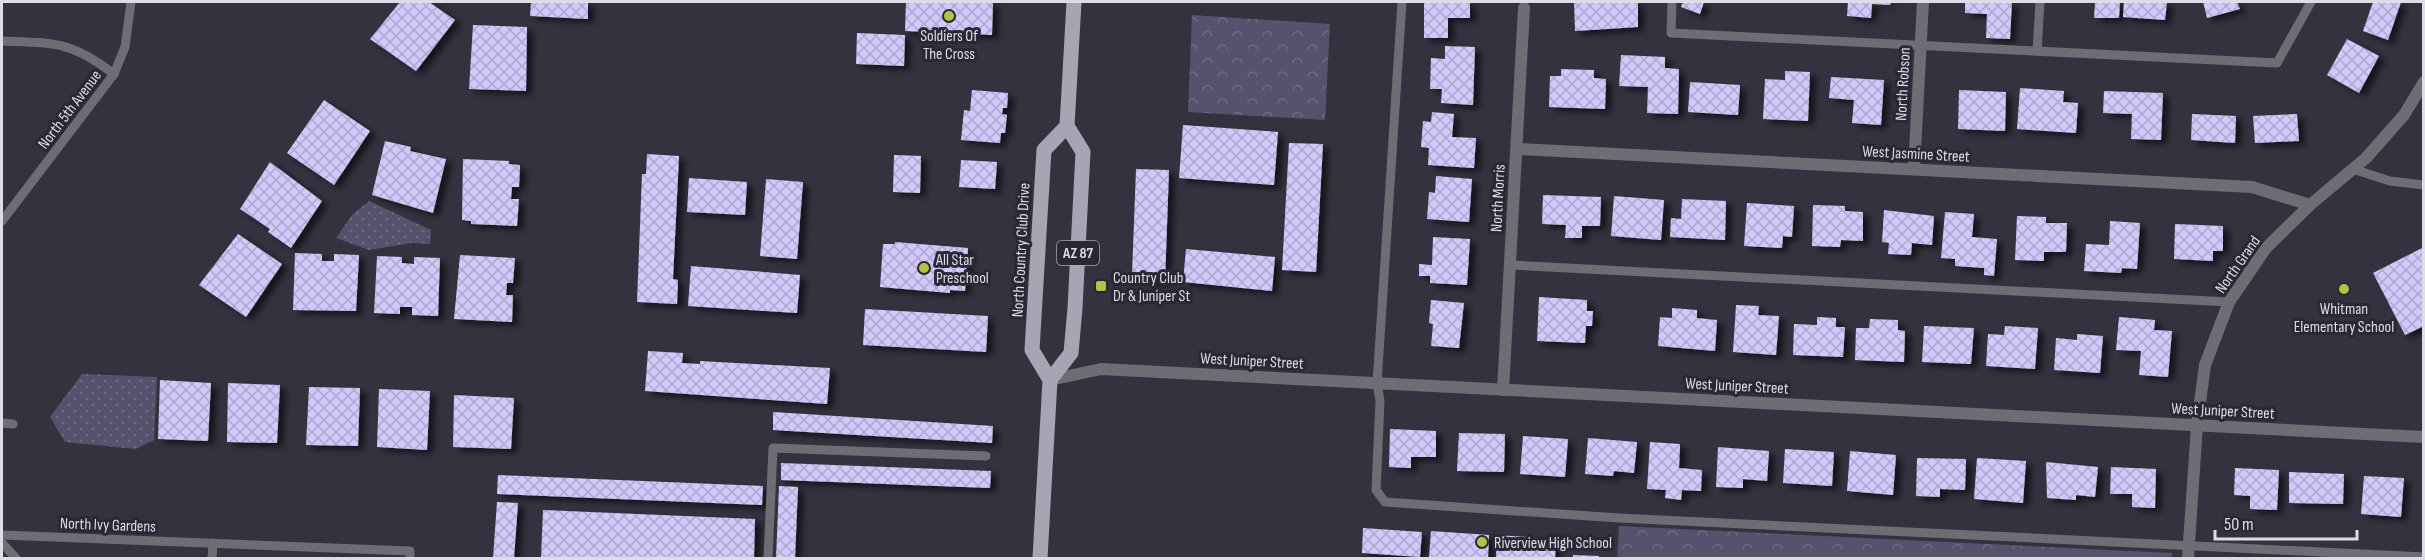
<svg xmlns="http://www.w3.org/2000/svg" width="2425" height="560" font-family="'Sofia Sans Condensed',sans-serif">
	<defs>
		<pattern id="grass-dots" width="8" height="8" patternUnits="userSpaceOnUse" patternTransform="scale(1.5)"><rect width="8" height="8" fill="#56516d"/><path d="M2 2h.1M6 6h.1" fill="none" stroke="#6e6a82" stroke-width="1.8" stroke-linecap="round"/></pattern>
		<pattern id="park-crowns" width="20" height="18" patternUnits="userSpaceOnUse" patternTransform="scale(1.5)"><rect width="20" height="18" fill="#56516d"/><path d="M2 6a3 3 0 1 1 6 0M12 15a3 3 0 1 1 6 0" fill="none" stroke="#6e6a82"/></pattern>
		<pattern id="building-cross-hatch" width="8" height="8" patternUnits="userSpaceOnUse" patternTransform="scale(1.5)"><rect width="8" height="8" fill="#d2c9fb"/><path d="M0 0l8 8M0 8l8-8" fill="none" stroke="#aea7ce"/></pattern>
		<filter id="shadow"><feDropShadow dx="6" dy="4" stdDeviation="3" flood-color="#0009"/></filter>
	</defs>
	<rect width="100%" height="100%" fill="#34323f"/>
	<g fill="url(#grass-dots)">
		<polygon points="369,201 431,230 430,244 412,243 369,250 336,238 352,215"/>
		<polygon points="82,374 157,377 154,440 136,449 65,442 50,417"/>
	</g>
	<g fill="url(#park-crowns)">
		<polygon points="1192,15 1330,24 1325,120 1188,112"/>
		<polygon points="1619,526 2172,553 2172,558 1617,558"/>
	</g>
	<g fill="url(#building-cross-hatch)" filter="url(#shadow)">
		<polygon points="400,2 429,2 455,20 416,71 370,39"/>
		<polygon points="531,2 588,2 588,19 530,16"/>
		<polygon points="906,2 993,2 992,35 905,31"/>
		<polygon points="1424,2 1470,2 1470,18 1448,18 1448,38 1424,38"/>
		<polygon points="1574,2 1638,2 1638,27 1575,31"/>
		<polygon points="1683,2 1704,2 1700,14 1681,7"/>
		<polygon points="1848,2 1891,2 1890,5 1872,4 1871,18 1847,16"/>
		<polygon points="1965,2 2012,2 2010,39 1986,38 1987,14 1965,13"/>
		<polygon points="2095,2 2120,2 2119,18 2094,18"/>
		<polygon points="2124,2 2167,2 2165,20 2123,17"/>
		<polygon points="2203,2 2237,2 2240,9 2207,18"/>
		<polygon points="2373,2 2401,2 2388,40 2363,31"/>
		<polygon points="473,25 527,27 526,91 469,89"/>
		<polygon points="857,33 905,35 904,66 856,64"/>
		<polygon points="2347,39 2379,56 2359,93 2327,75"/>
		<polygon points="1445,46 1475,47 1473,105 1441,103 1442,89 1430,89 1431,58 1445,59"/>
		<polygon points="1621,55 1665,57 1665,68 1679,69 1678,114 1647,113 1648,87 1619,86"/>
		<polygon points="1561,69 1594,70 1594,78 1606,79 1605,109 1549,107 1550,76 1561,76"/>
		<polygon points="1785,71 1810,72 1808,121 1763,119 1765,79 1785,80"/>
		<polygon points="1831,77 1884,80 1881,125 1852,123 1854,100 1829,98"/>
		<polygon points="1690,82 1740,85 1738,115 1688,112"/>
		<polygon points="2020,88 2064,91 2063,102 2078,103 2076,133 2017,129"/>
		<polygon points="972,90 1008,93 1007,108 1003,108 1002,114 1007,115 1005,133 1001,133 1000,143 961,140 964,110 970,111"/>
		<polygon points="1959,90 2006,92 2005,131 1958,129"/>
		<polygon points="2104,91 2163,93 2161,140 2131,139 2132,114 2103,113"/>
		<polygon points="324,100 370,131 334,185 287,153"/>
		<polygon points="1432,112 1454,114 1452,137 1476,138 1474,168 1428,165 1429,148 1421,147 1423,121 1431,122"/>
		<polygon points="2192,114 2236,116 2235,143 2191,140"/>
		<polygon points="2297,114 2299,141 2255,143 2253,116"/>
		<polygon points="1183,125 1278,132 1274,185 1179,178"/>
		<polygon points="385,141 411,147 410,151 446,159 433,213 372,195"/>
		<polygon points="1289,143 1323,144 1316,272 1282,270"/>
		<polygon points="647,154 679,156 673,279 678,280 677,304 637,302 642,174 646,174"/>
		<polygon points="894,155 921,156 920,193 893,192"/>
		<polygon points="463,159 509,161 509,164 520,165 519,187 512,187 511,199 519,199 517,226 471,224 471,221 462,220"/>
		<polygon points="961,160 997,162 995,189 959,187"/>
		<polygon points="270,162 322,201 291,248 268,232 270,229 240,209"/>
		<polygon points="1136,169 1169,170 1165,282 1146,281 1147,275 1132,275"/>
		<polygon points="1436,176 1472,179 1469,222 1427,219 1429,192 1435,193"/>
		<polygon points="689,178 747,182 745,215 687,212"/>
		<polygon points="766,179 803,182 797,259 760,256"/>
		<polygon points="1543,195 1601,197 1600,226 1582,226 1582,238 1565,238 1566,225 1542,224"/>
		<polygon points="1614,196 1664,200 1661,240 1611,236"/>
		<polygon points="1682,199 1726,201 1725,240 1670,237 1671,218 1681,219"/>
		<polygon points="1747,203 1794,206 1792,237 1783,236 1782,248 1744,246"/>
		<polygon points="1813,205 1845,206 1845,211 1863,212 1863,241 1841,240 1840,247 1812,246"/>
		<polygon points="1884,210 1934,216 1932,245 1912,243 1911,255 1888,254 1889,243 1882,242"/>
		<polygon points="1945,212 1974,214 1972,237 1997,239 1994,276 1984,275 1984,268 1955,266 1955,259 1941,258"/>
		<polygon points="2017,216 2046,217 2046,223 2067,223 2066,252 2044,252 2044,261 2015,260"/>
		<polygon points="2110,221 2140,223 2137,269 2122,268 2121,273 2084,271 2086,244 2109,245"/>
		<polygon points="2175,224 2223,226 2223,251 2213,251 2213,261 2174,259"/>
		<polygon points="238,234 282,264 246,317 199,285"/>
		<polygon points="1433,237 1470,239 1467,285 1430,283 1430,276 1419,276 1419,264 1432,265"/>
		<polygon points="895,242 968,248 965,291 950,290 950,293 880,287 883,244 895,244"/>
		<polygon points="2424,247 2424,326 2405,335 2373,273"/>
		<polygon points="1186,249 1275,257 1272,291 1183,282"/>
		<polygon points="295,253 322,254 322,261 334,261 334,254 359,255 356,311 293,310"/>
		<polygon points="460,255 515,258 513,283 507,283 506,295 513,295 512,322 454,319"/>
		<polygon points="377,256 402,257 402,263 414,264 414,257 440,258 438,316 412,315 412,307 400,307 400,314 374,313"/>
		<polygon points="691,266 800,275 797,313 688,306"/>
		<polygon points="1539,297 1587,300 1587,311 1593,311 1592,326 1586,326 1585,343 1537,341"/>
		<polygon points="1431,300 1464,303 1459,348 1431,346 1433,324 1429,323"/>
		<polygon points="1736,305 1759,306 1758,315 1779,316 1776,355 1733,352"/>
		<polygon points="1672,308 1697,310 1697,318 1717,320 1715,351 1658,346 1660,317 1672,318"/>
		<polygon points="865,309 988,316 986,352 863,345"/>
		<polygon points="1817,317 1836,318 1836,327 1845,327 1843,357 1793,355 1794,324 1817,325"/>
		<polygon points="2119,317 2155,320 2154,330 2172,331 2168,377 2139,375 2141,351 2116,350"/>
		<polygon points="1870,319 1898,320 1898,330 1905,331 1904,362 1855,360 1856,328 1869,328"/>
		<polygon points="1924,326 1974,328 1971,364 1922,362"/>
		<polygon points="2005,326 2038,328 2035,369 1986,366 1988,334 2004,335"/>
		<polygon points="2077,334 2103,336 2100,373 2054,370 2056,338 2077,340"/>
		<polygon points="648,351 683,353 682,363 700,364 700,361 830,368 827,404 645,391"/>
		<polygon points="160,380 211,383 208,441 158,439"/>
		<polygon points="228,383 280,385 277,443 227,442"/>
		<polygon points="309,387 360,388 358,446 306,445"/>
		<polygon points="379,389 430,391 427,450 377,447"/>
		<polygon points="454,395 514,398 511,449 453,447"/>
		<polygon points="773,412 993,426 992,443 773,430"/>
		<polygon points="1390,429 1436,431 1436,457 1411,457 1411,468 1389,467"/>
		<polygon points="1459,433 1505,434 1504,472 1457,471"/>
		<polygon points="1523,436 1568,439 1565,477 1520,474"/>
		<polygon points="1588,438 1637,442 1634,473 1614,471 1613,476 1585,474"/>
		<polygon points="1650,442 1680,444 1679,468 1702,470 1701,491 1682,490 1681,500 1665,498 1666,490 1647,489"/>
		<polygon points="1718,447 1769,451 1767,481 1743,479 1743,488 1716,487"/>
		<polygon points="1785,449 1834,452 1832,486 1783,483"/>
		<polygon points="1850,451 1896,455 1893,495 1847,491"/>
		<polygon points="1917,458 1966,459 1965,490 1940,489 1940,497 1916,496"/>
		<polygon points="1977,458 2026,461 2023,503 1974,499"/>
		<polygon points="2046,462 2098,467 2095,497 2076,495 2076,500 2047,498"/>
		<polygon points="781,463 991,471 990,488 781,480"/>
		<polygon points="2111,467 2156,469 2155,508 2132,507 2132,494 2110,494"/>
		<polygon points="2235,468 2279,470 2277,510 2250,509 2250,496 2234,495"/>
		<polygon points="2289,472 2344,474 2343,504 2289,503"/>
		<polygon points="498,475 763,486 762,505 497,494"/>
		<polygon points="2364,476 2404,478 2401,517 2361,514"/>
		<polygon points="779,486 798,487 795,558 776,558"/>
		<polygon points="497,502 518,503 514,558 493,558"/>
		<polygon points="543,510 755,519 754,558 541,558"/>
		<polygon points="1363,528 1422,532 1420,557 1362,553"/>
		<polygon points="1431,531 1489,535 1488,558 1429,557"/>
		<polygon points="1497,535 1556,539 1555,558 1496,558"/>
		<polygon points="1573,555 1599,556 1599,558 1573,558"/>
	</g>
	<g fill="none" stroke-linecap="round" stroke-linejoin="round">
		<g stroke="#6e6d74" stroke-width="9">
			<polyline points="1402,2 1377,383 1380,401 1376,490 1385,502 1619,518 2424,557"/>
			<polyline points="1672,2 1671,33 2277,63 2311,2"/>
			<path d="M2,41C54,43 71,41 114,74"/>
			<polyline points="2037,51 2040,2"/>
			<polyline points="2353,169 2390,181 2424,185"/>
			<polyline points="2,221 114,74 125,47 131,2"/>
			<polyline points="1510,265 2229,302"/>
			<polyline points="2,423 13,424"/>
			<polyline points="2,535 410,551 410,558"/>
			<polyline points="2,543 16,558"/>
			<polyline points="212,558 213,543"/>
			<polyline points="768,558 773,448 986,456"/>
		</g>
		<g stroke="#6e6d74" stroke-width="12">
			<polyline points="1517,149 2252,187 2310,205"/>
			<polyline points="1914,169 1923,2"/>
			<polyline points="1050,380 1101,369 2424,437"/>
			<polyline points="1503,390 1524,8"/>
			<polyline points="2188,558 2197,425 2205,365 2229,302 2266,248 2310,205 2366,158 2404,115 2424,82"/>
		</g>
		<g stroke="#a7a4b3" stroke-width="15">
			<polyline points="1050,380 1071,353 1075,308 1083,152 1067,126 1074,2"/>
			<polyline points="1040,558 1050,380 1032,350 1044,150 1067,126"/>
		</g>
	</g>
	<g fill="#b8c147" stroke="#2a2835" stroke-width="2">
		<circle cx="949" cy="16" r="6"/>
		<circle cx="924" cy="268" r="6"/>
		<rect x="1095" y="280" width="12" height="12" rx="3"/>
		<circle cx="2344" cy="289" r="6"/>
		<circle cx="1482" cy="542" r="6"/>
	</g>
	<g text-anchor="middle" stroke-width="6" stroke-linejoin="round" paint-order="stroke">
		<rect fill="#2a2835" stroke="#a8a7b1" stroke-width="1.5" x="1057" y="241" width="42" height="24" rx="4.5"/>
		<g font-size="15" font-weight="bold" fill="#dedde6">
			<text x="1078" y="258">AZ 87</text>
		</g>
		<g font-size="16" fill="#dedde6" stroke="#2a2835" text-anchor="start">
			<text x="949" y="41" text-anchor="middle">Soldiers Of<tspan x="949" dy="18">The Cross</tspan></text>
			<text x="936" y="265">All Star<tspan x="936" dy="18">Preschool</tspan></text>
			<text x="1113" y="283">Country Club<tspan x="1113" dy="18">Dr &amp; Juniper St</tspan></text>
			<text x="2344" y="314" text-anchor="middle">Whitman<tspan x="2344" dy="18">Elementary School</tspan></text>
			<text x="1494" y="548">Riverview High School</text>
		</g>
		<g font-size="16" fill="#dedde6" stroke="#2a2835">
			<text transform="translate(1902 84) rotate(-87)" y="6">North Robson</text>
			<text transform="translate(69 109) rotate(-53)" y="6">North 5th Avenue</text>
			<text transform="translate(1916 153) rotate(3)" y="6">West Jasmine Street</text>
			<text transform="translate(1497 198) rotate(-87)" y="6">North Morris</text>
			<text transform="translate(1020 250) rotate(-87)" y="6">North Country Club Drive</text>
			<text transform="translate(2237 264) rotate(-55)" y="6">North Grand</text>
			<text transform="translate(1252 360) rotate(3)" y="6">West Juniper Street</text>
			<text transform="translate(1737 385) rotate(3)" y="6">West Juniper Street</text>
			<text transform="translate(2223 410) rotate(3)" y="6">West Juniper Street</text>
			<text transform="translate(108 524) rotate(2)" y="6">North Ivy Gardens</text>
		</g>
	</g>
	<rect width="2425" height="560" fill="none" stroke="#dedde6" stroke-width="6"/>
	<path d="M2215 530v9h142v-9" fill="none" stroke="#dedde6" stroke-width="3"/>
	<text x="2224" y="530" font-size="18" fill="#dedde6" stroke="#2a2835" stroke-width="4.5" paint-order="stroke">50 m</text>
</svg>
